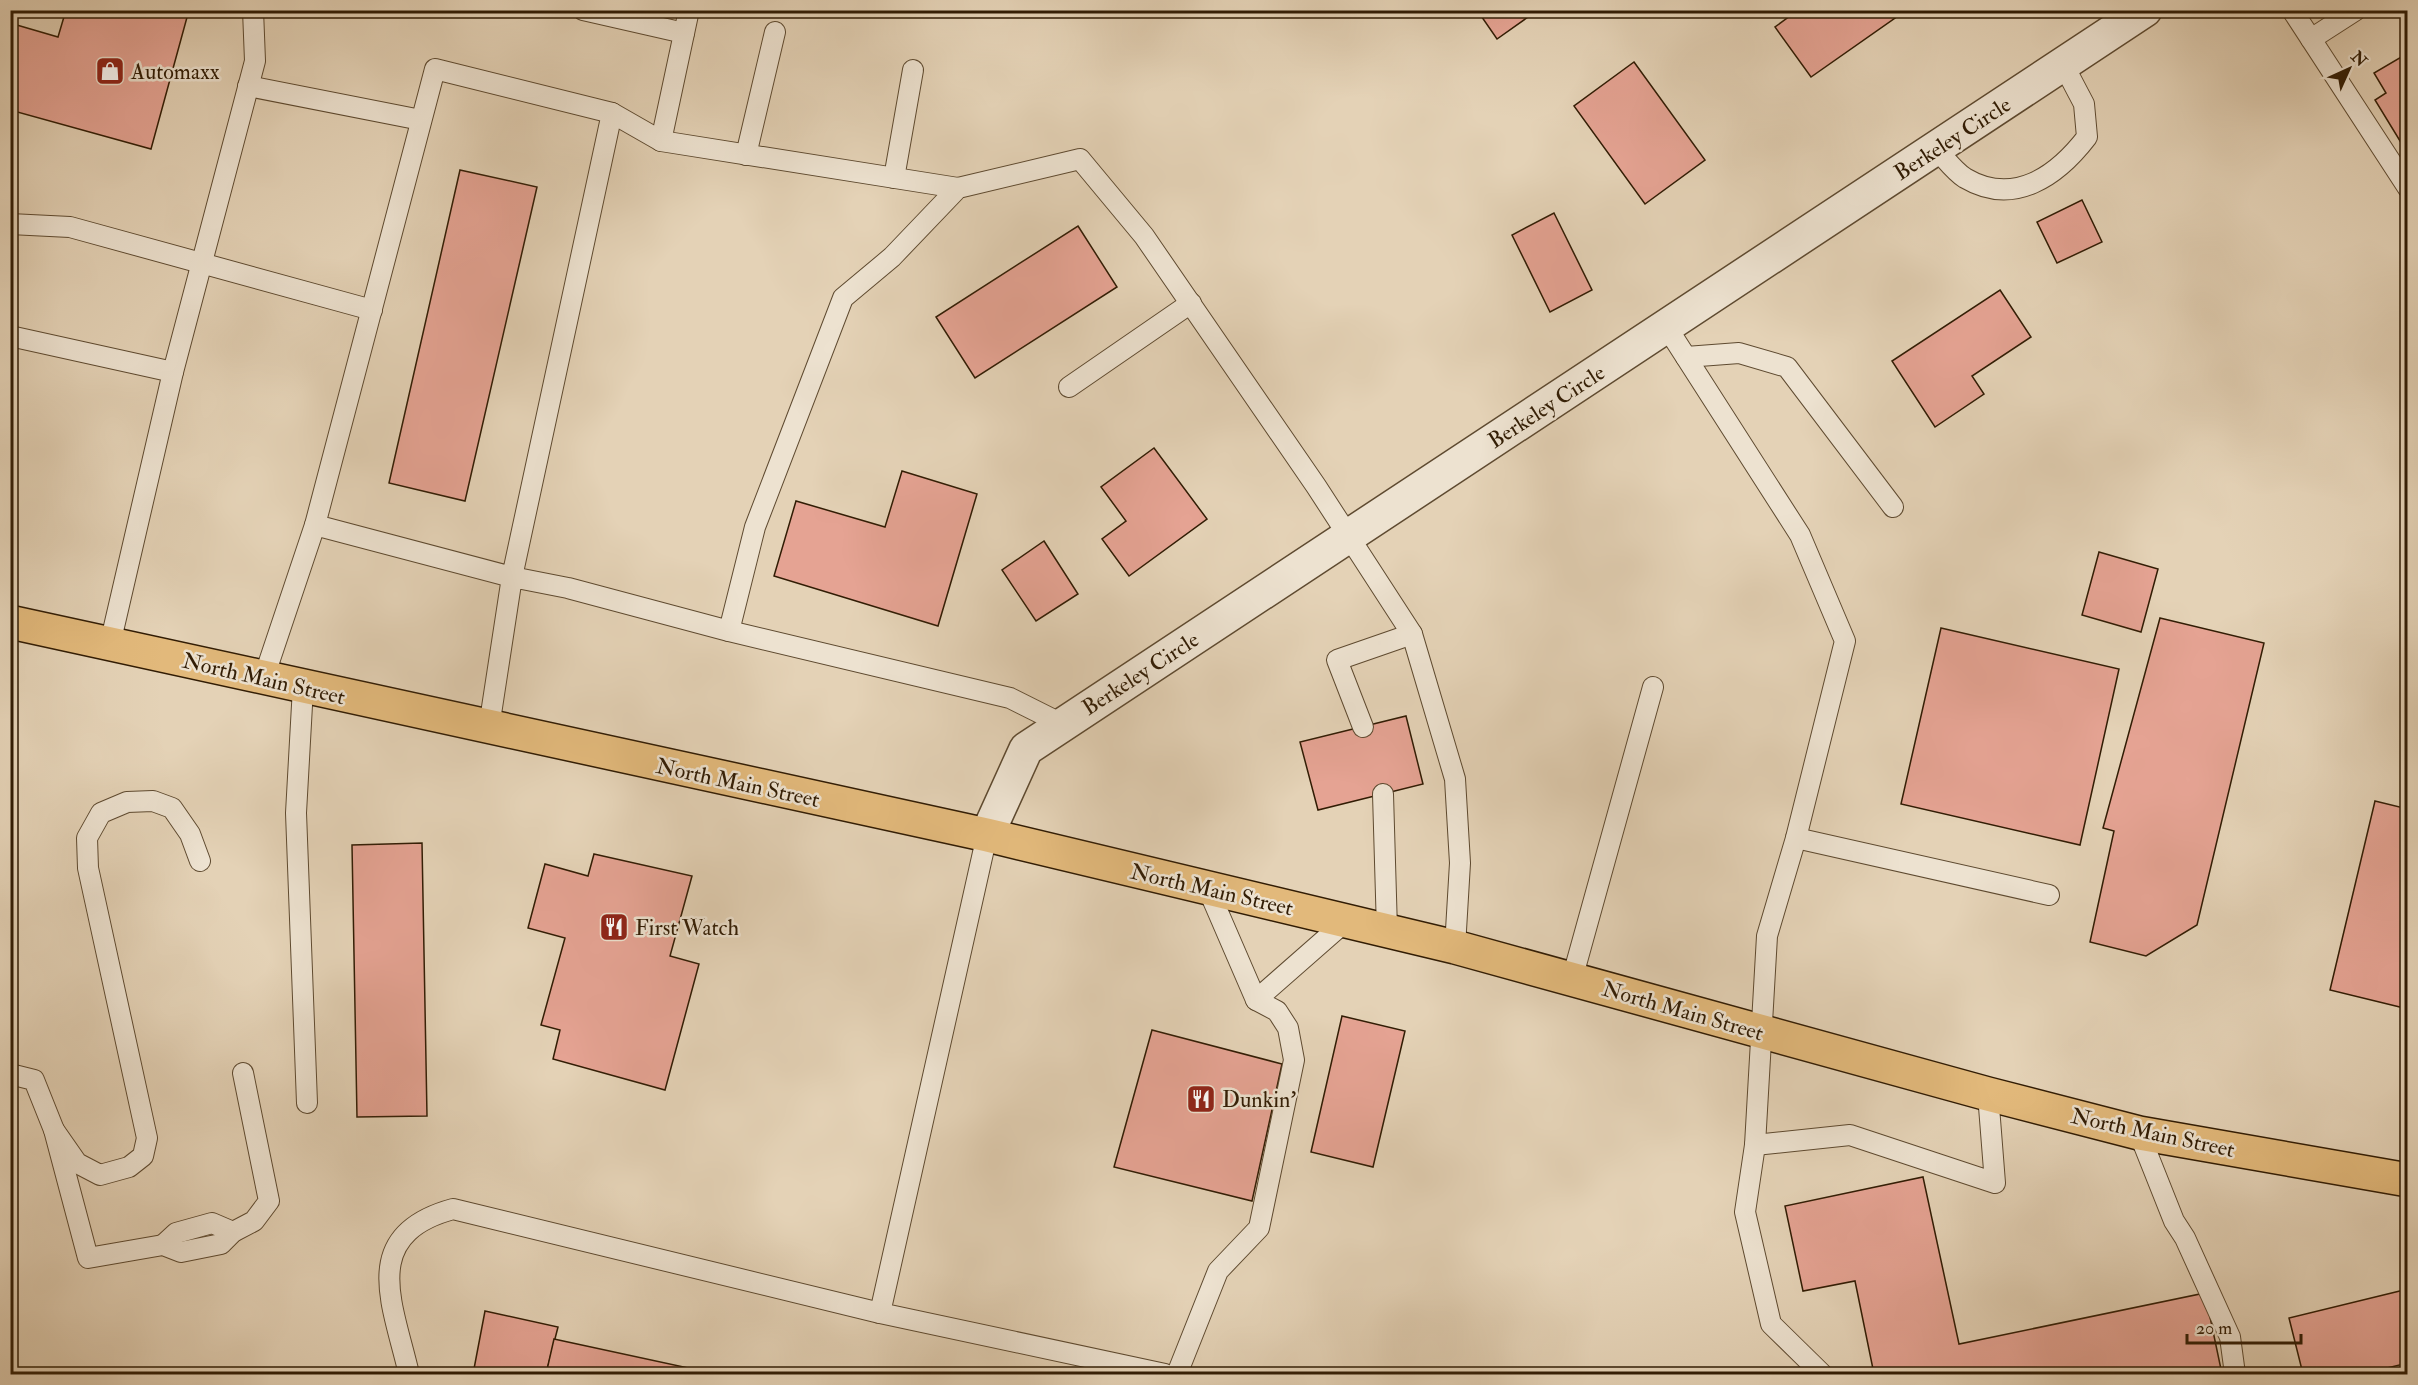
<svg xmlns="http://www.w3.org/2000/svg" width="2418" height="1385" font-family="'IM FELL Double Pica',serif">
	<rect width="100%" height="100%" fill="#e4d2b6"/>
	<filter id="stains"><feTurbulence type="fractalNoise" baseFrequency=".00333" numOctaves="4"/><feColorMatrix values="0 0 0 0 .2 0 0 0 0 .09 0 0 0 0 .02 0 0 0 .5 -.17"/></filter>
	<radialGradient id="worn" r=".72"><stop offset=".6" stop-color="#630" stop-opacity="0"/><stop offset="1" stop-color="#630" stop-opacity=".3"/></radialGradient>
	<g fill="#e5a393" stroke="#311c04" stroke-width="1.5">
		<polygon points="66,10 189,10 151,149 10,110 10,23 58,37"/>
		<polygon points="1477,10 1538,10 1497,39"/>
		<polygon points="1793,10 1905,10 1905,11 1811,77 1775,27 1794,13"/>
		<polygon points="2408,53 2408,154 2375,100 2386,93 2374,73"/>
		<polygon points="1634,62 1705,160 1645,204 1574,106"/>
		<polygon points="460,170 537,187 465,501 389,483"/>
		<polygon points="2082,200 2102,242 2057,263 2037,222"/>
		<polygon points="1554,213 1592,290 1550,312 1512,235"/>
		<polygon points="1078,226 1117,287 975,378 936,317"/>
		<polygon points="2000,290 2031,337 1972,376 1984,394 1935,427 1892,361"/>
		<polygon points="1154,448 1207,519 1129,576 1102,539 1126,521 1101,487"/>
		<polygon points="902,471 977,494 938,626 774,576 796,501 885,527"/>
		<polygon points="1044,541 1078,594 1036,621 1002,570"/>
		<polygon points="2099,552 2158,569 2141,632 2082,615"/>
		<polygon points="2160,618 2264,643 2197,925 2146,956 2090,942 2114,831 2103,828"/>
		<polygon points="1941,628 2119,669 2080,845 1901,804"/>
		<polygon points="1406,716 1423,784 1318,810 1300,742"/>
		<polygon points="2375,801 2408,809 2408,1009 2330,990"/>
		<polygon points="422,843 427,1116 357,1117 352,845"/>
		<polygon points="594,854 692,876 670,956 699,964 665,1090 553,1059 560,1030 541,1025 565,938 528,928 545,864 588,876"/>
		<polygon points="1342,1016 1405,1031 1373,1167 1311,1152"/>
		<polygon points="1152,1030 1282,1064 1252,1201 1114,1167"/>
		<polygon points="1923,1177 1959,1344 2205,1293 2222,1374 1874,1374 1855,1281 1803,1291 1785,1206"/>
		<polygon points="2408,1289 2408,1363 2362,1374 2303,1374 2289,1318"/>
		<polygon points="485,1311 558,1327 546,1374 473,1374"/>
		<polygon points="554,1339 693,1369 691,1374 546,1374"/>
	</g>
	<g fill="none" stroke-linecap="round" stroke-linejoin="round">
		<g stroke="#5e4a30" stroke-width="22">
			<g id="lane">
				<polyline points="583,10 684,33"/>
				<polyline points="2292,10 2408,188"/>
				<polyline points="2311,39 2356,10"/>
				<polyline points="248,86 421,120"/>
				<polyline points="612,113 661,141 689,10"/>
				<polyline points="661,141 958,188"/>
				<path d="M1936,149C1945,158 1954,171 1965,178C2014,207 2057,176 2087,137L2084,104L2063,64"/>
				<polyline points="746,155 775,32"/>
				<polyline points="894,178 913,70"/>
				<polyline points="10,224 70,227 372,310"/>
				<polyline points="1666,326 1800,535 1845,641 1796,838 1767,936 1755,1145 1745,1212 1771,1324 1822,1374"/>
				<polyline points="10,336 173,372 255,61 253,10"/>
				<polyline points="1686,357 1739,353 1787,367 1893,507"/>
				<polyline points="1069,387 1191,303"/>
				<polyline points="729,631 755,527 843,298 892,257 958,188 1080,159 1144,236 1316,486 1412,634 1455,779 1460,863 1455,947"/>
				<polyline points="110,644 173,372"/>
				<polyline points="264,677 315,525"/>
				<polyline points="303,687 296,813 307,1103"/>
				<polyline points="489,727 512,577 315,525 435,69 612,113 512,577 568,588 729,631 1010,698 1062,724"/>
				<polyline points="1363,727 1337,660 1412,634"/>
				<polyline points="1383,794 1387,930"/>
				<polyline points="987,835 880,1313 1165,1374"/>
				<polyline points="1796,838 2049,895"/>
				<polyline points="1572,979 1653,687"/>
				<polyline points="1256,1000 1346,921"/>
				<polyline points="10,1074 34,1080 54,1130 88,1258 163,1245 181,1252 221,1244 233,1232 254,1221 269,1201 243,1073"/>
				<polyline points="54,1130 77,1163 100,1175 129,1167 143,1156 147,1138 88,868 87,838 101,813 127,802 153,801 172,808 190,834 200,861"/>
				<polyline points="2139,1133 2174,1221 2185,1238 2230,1337 2235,1374"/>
				<polyline points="1755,1145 1850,1135 1995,1183 1988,1094"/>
				<polyline points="163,1245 176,1233 212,1223 233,1232"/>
				<path d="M409,1374C393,1304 358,1235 453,1209L880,1313"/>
				<polyline points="1177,1374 1218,1271 1259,1228 1294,1060 1288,1028 1277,1011 1256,1000 1208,889"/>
			</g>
		</g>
		<g stroke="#5e4a30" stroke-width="36">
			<polyline id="street" points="987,835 1026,749 2145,10"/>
		</g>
		<g stroke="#311c04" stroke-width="36">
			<polyline id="primary" points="10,622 987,835 1455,947 1988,1094 2139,1133 2408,1180"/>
		</g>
		<use href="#lane" stroke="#ede2d0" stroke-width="20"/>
		<use href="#street" stroke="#ede2d0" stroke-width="33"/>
		<use href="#primary" stroke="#e2b97b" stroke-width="33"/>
	</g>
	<defs>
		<g id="shop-square" transform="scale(1.5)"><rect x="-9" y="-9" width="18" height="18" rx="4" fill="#8f2418" stroke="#ede2d0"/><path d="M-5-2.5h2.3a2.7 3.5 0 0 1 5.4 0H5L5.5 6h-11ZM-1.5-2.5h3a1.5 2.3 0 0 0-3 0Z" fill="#fff"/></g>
		<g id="restaurant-square" transform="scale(1.5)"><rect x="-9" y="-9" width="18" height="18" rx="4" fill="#8f2418" stroke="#ede2d0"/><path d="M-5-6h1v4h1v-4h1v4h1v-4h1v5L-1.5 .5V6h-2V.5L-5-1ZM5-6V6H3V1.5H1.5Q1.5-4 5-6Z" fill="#fff"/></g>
	</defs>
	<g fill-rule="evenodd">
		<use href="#shop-square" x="110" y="71"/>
		<use href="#restaurant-square" x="614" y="927"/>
		<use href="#restaurant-square" x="1201" y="1099"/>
	</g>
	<g text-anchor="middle" stroke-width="5" stroke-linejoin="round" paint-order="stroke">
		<g font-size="22" fill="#311c04" stroke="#ede2d0" text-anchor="start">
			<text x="131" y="79">Automaxx</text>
			<text x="635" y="935">First Watch</text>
			<text x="1222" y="1107">Dunkin'</text>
		</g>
		<g font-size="22" fill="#311c04" stroke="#ede2d0">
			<text transform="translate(1952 138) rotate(-33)" y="8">Berkeley Circle</text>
			<text transform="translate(1546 406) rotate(-33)" y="8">Berkeley Circle</text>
			<text transform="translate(1140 673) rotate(-33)" y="8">Berkeley Circle</text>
			<text transform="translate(264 678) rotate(13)" y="8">North Main Street</text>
			<text transform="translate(738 782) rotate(12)" y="8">North Main Street</text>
			<text transform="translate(1212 889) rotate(13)" y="8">North Main Street</text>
			<text transform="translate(1683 1010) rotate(16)" y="8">North Main Street</text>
			<text transform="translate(2153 1132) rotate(12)" y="8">North Main Street</text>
		</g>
	</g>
	<rect width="2418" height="1385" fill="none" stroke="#e4d2b6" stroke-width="36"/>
	<rect x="12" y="12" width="2394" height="1361" fill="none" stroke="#311c04" stroke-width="3"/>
	<rect x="18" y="18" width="2382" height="1349" fill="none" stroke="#311c04" stroke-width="1.5"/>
	<g transform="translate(2349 69) rotate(45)" stroke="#ede2d0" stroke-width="4.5" paint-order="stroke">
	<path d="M0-4.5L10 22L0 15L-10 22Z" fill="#311c04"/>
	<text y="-9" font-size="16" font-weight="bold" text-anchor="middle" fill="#311c04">N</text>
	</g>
	<path d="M2187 1334v9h114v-9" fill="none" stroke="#311c04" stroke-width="3"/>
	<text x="2196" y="1334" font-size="18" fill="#311c04" stroke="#ede2d0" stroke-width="4.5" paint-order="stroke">20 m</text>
	<rect width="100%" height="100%" filter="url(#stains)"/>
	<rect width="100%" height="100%" fill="url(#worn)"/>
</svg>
